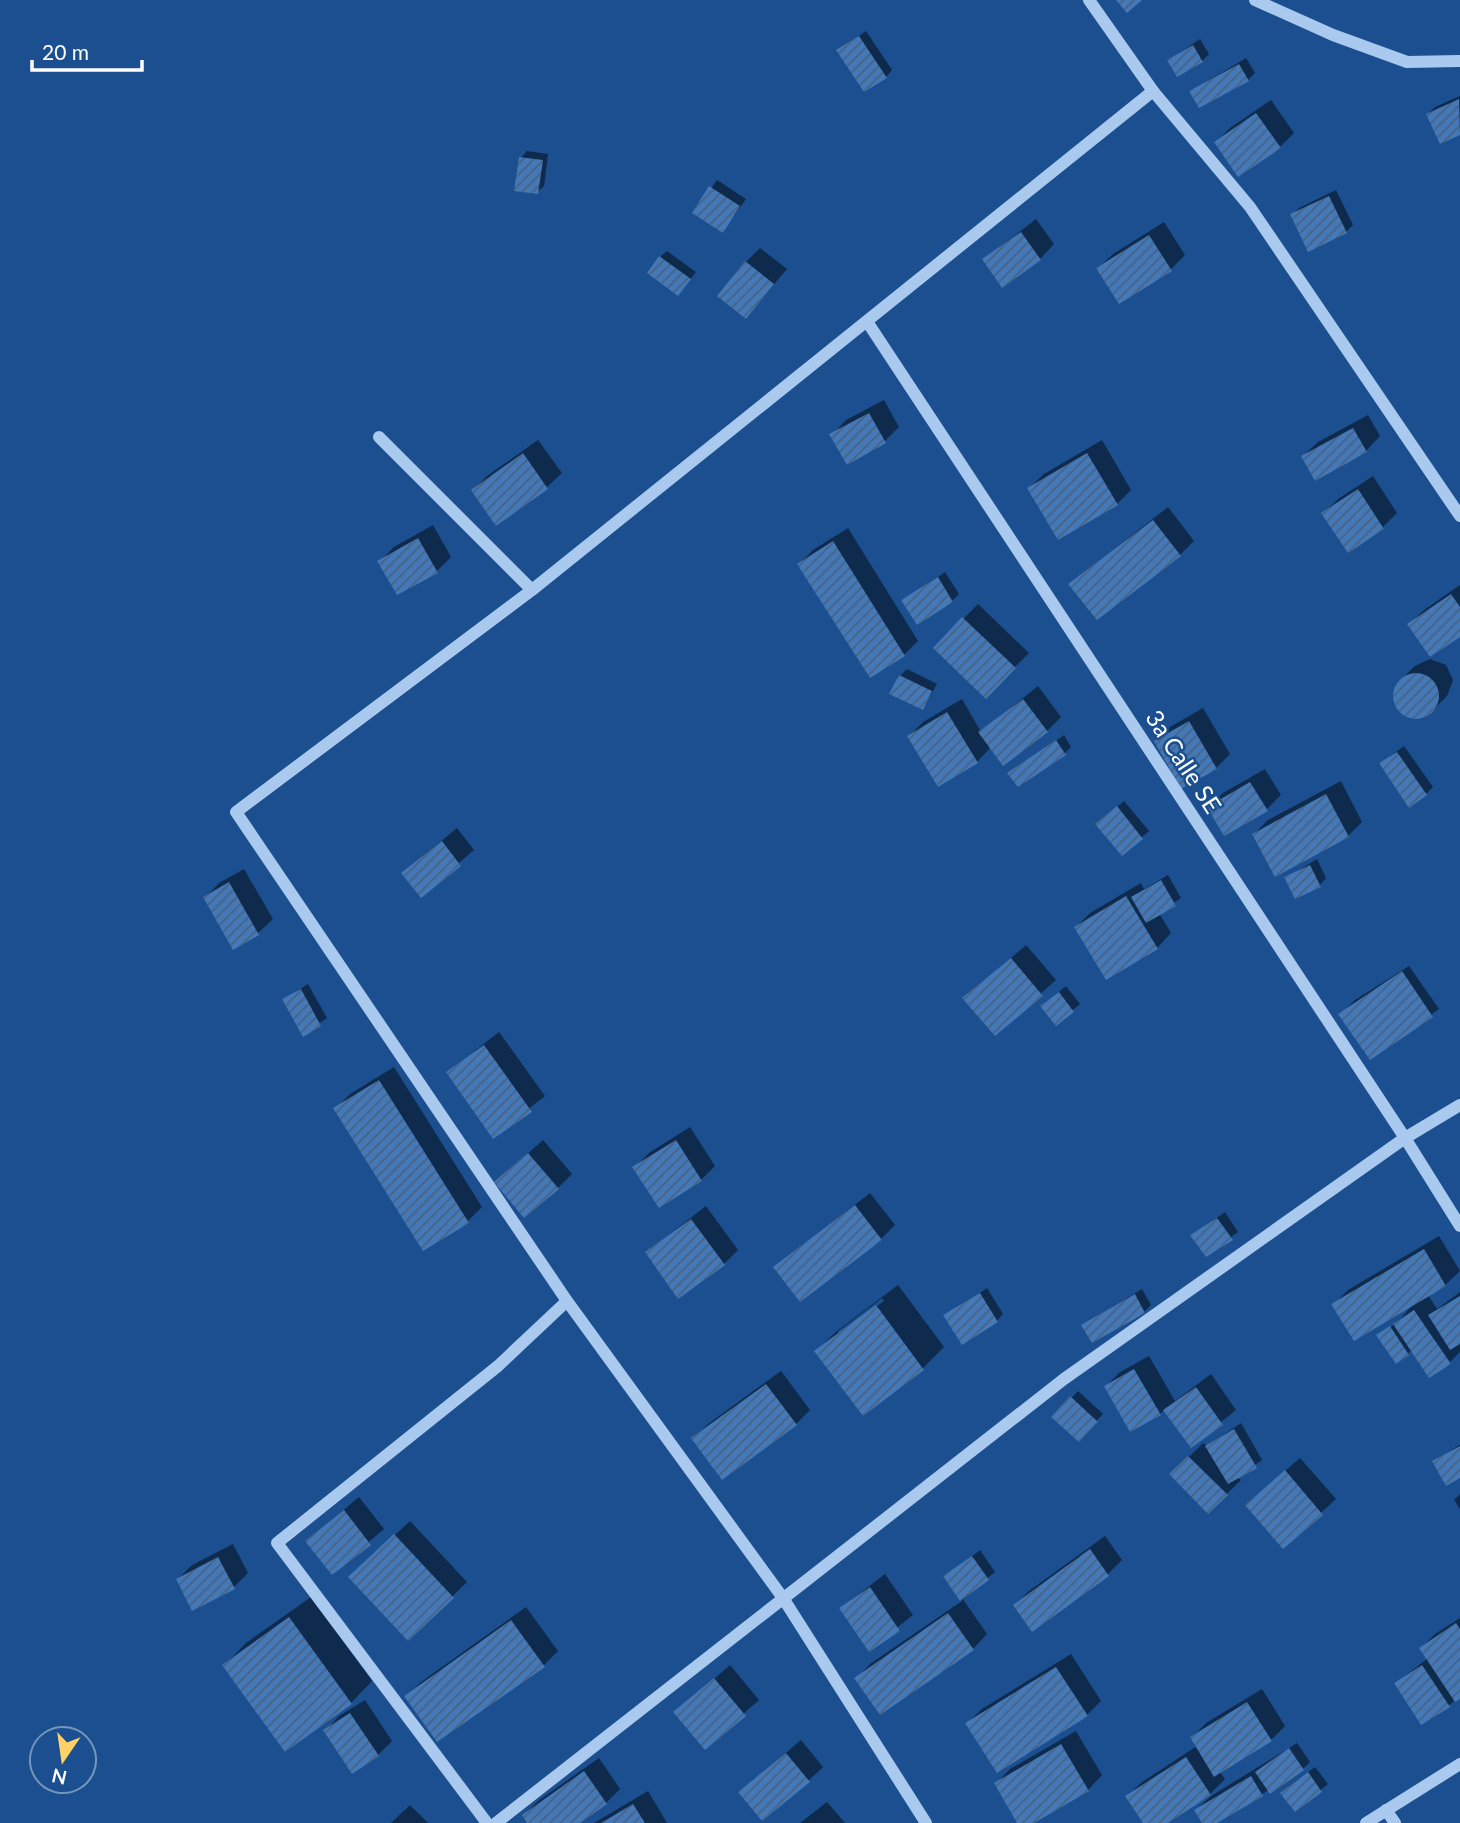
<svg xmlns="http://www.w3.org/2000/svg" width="1460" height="1823" font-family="Lato,sans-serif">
	<defs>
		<pattern id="building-hatch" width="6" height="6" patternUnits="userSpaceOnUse" patternTransform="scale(1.75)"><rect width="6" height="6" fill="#4478b7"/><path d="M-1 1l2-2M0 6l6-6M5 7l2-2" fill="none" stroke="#486282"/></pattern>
	</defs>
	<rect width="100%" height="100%" fill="#1b4f8f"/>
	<g fill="#0007" fill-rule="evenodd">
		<polygon points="866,31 892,70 886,77 839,50"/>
		<polygon points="1200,39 1209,54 1202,61 1169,60"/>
		<polygon points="1246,58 1255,73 1248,80 1191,91"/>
		<polygon points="1460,96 1460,133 1441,141 1428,114 1435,107"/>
		<polygon points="1271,100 1294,133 1280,147 1216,142 1230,128"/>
		<polygon points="527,151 548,154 544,186 537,192 521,158"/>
		<polygon points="717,180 746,199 723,231 695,212"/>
		<polygon points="1336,190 1353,225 1346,232 1292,215 1299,208"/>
		<polygon points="1036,219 1054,244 1040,259 984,260"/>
		<polygon points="1164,222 1185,255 1171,269 1098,268 1113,254"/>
		<polygon points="760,248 787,269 746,317 746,262"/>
		<polygon points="667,251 696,272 684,287 660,257"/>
		<polygon points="884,400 899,427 885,441 832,435 846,420"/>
		<polygon points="1368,415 1380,436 1366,451 1303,456 1318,442"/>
		<polygon points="538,440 562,473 547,487 497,523 473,490 487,476"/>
		<polygon points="1102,440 1131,490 1117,504 1029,488 1044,474"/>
		<polygon points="1373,476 1397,513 1383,527 1348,550 1324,513 1338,499"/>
		<polygon points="1168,507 1194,541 1180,555 1070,584"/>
		<polygon points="433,525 451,557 437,571 380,561 394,547"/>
		<polygon points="848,528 918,641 904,655 799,564 813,550"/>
		<polygon points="945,572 959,594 952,601 904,600"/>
		<polygon points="1460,585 1460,635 1409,624 1424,610"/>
		<polygon points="978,604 1029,653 986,696 935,648"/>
		<polygon points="1430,659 1446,665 1453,680 1447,696 1432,711 1416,717 1401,711 1394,696 1400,680 1415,666"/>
		<polygon points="907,669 937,684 923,708 900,676"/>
		<polygon points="1038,686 1061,717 1047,731 991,747 977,762 909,736 923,722 962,699 981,732"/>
		<polygon points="1203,708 1230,754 1216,768 1156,741 1170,727"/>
		<polygon points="1064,735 1071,747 1065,753 1010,773"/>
		<polygon points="1404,746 1433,787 1426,794 1381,763"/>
		<polygon points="1265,769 1281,795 1267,809 1209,807 1223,793"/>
		<polygon points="1341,781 1362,822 1348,836 1254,834 1268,820"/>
		<polygon points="1124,801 1149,831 1122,854 1104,818"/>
		<polygon points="457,828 474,850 421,895 403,873"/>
		<polygon points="1317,859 1326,878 1320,885 1286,878"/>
		<polygon points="244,869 273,919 258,933 234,948 205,898 219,883"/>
		<polygon points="1168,875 1181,898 1159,913 1171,933 1157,948 1076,927 1090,913 1141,883 1144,889"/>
		<polygon points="1026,945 1056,980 995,1034 965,998"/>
		<polygon points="1409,966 1439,1009 1371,1058 1341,1014 1355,1000"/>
		<polygon points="308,984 327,1018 303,1034 284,1000"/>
		<polygon points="1066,986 1080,1004 1057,1023 1049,1000"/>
		<polygon points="499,1032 545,1096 494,1136 448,1072"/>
		<polygon points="394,1067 482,1207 468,1221 336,1108 350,1094"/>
		<polygon points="690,1127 715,1166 701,1180 635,1167 649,1153"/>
		<polygon points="543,1140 572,1174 558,1188 496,1182"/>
		<polygon points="870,1193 895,1225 881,1239 805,1244"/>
		<polygon points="706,1206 738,1250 724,1264 647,1252"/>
		<polygon points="1225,1212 1238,1232 1206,1255 1193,1235"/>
		<polygon points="1439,1236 1460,1271 1445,1285 1428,1295 1437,1309 1460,1292 1460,1352 1450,1362 1412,1349 1408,1354 1379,1335 1398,1322 1413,1304 1334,1304 1348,1290"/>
		<path d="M898,1285L944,1347L923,1368L863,1413L816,1351L838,1330ZM882,1298L884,1301L838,1336V1331Z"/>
		<polygon points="987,1288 1003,1314 997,1321 946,1316"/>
		<polygon points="1142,1289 1151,1305 1144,1312 1083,1325"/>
		<polygon points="1149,1356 1175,1401 1211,1374 1236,1410 1191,1446 1165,1409 1160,1414 1106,1386 1120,1372"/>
		<polygon points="781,1371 810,1410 796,1424 694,1439 708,1424"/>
		<polygon points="1078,1391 1103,1414 1079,1439 1054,1417"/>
		<polygon points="1241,1423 1262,1460 1237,1477 1241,1480 1208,1512 1172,1474 1203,1443 1207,1446"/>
		<polygon points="1459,1445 1460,1445 1460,1476 1434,1462"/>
		<polygon points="1300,1458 1336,1499 1283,1547 1262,1491"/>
		<polygon points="1460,1494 1460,1509 1454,1500"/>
		<polygon points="359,1497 384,1529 332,1573 307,1541"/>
		<polygon points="410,1521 467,1582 408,1639 365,1563"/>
		<polygon points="1105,1536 1122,1560 1108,1574 1033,1629 1015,1605 1029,1591"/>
		<polygon points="233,1544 248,1573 234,1587 178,1579 192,1565"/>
		<polygon points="980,1550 995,1572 962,1598 987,1634 973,1649 856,1679 870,1664 962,1601 945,1577"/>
		<polygon points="885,1574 913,1615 870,1649 841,1608"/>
		<polygon points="311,1597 372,1681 351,1703 225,1665 246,1643"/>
		<polygon points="526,1607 558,1651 544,1665 406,1696 421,1682"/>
		<polygon points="1460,1618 1460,1697 1449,1705 1396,1683 1428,1658 1421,1648 1435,1634"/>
		<polygon points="1071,1654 1101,1701 1087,1715 967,1723 982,1709"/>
		<polygon points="730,1665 759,1700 705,1747 676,1712"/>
		<polygon points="1262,1689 1285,1726 1271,1740 1219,1771 1225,1779 1210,1794 1165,1823 1145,1823 1127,1796 1142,1782 1197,1746 1192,1738 1206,1723"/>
		<polygon points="365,1700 392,1741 378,1755 325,1731 339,1716"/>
		<polygon points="1076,1731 1102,1775 1088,1790 1031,1823 1019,1823 996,1784 1010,1769"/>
		<polygon points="801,1740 823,1767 808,1781 740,1792"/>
		<polygon points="1297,1743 1310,1762 1303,1769 1214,1823 1205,1823 1196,1810 1211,1796"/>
		<polygon points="599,1758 620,1789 606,1803 577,1823 529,1823 524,1815 538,1801"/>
		<polygon points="1315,1767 1328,1784 1296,1809 1289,1786"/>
		<polygon points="648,1791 667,1823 594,1823"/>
		<polygon points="827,1802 845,1823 800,1823"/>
		<polygon points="410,1805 428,1823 391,1823"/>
	</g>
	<g fill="url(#building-hatch)">
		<polygon points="1116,0 1142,0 1127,13"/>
		<polygon points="859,36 887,78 864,92 836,50"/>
		<polygon points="1193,45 1203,62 1177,77 1167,60"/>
		<polygon points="1239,64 1249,81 1199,108 1189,91"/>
		<polygon points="1459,99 1460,135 1440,144 1426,114"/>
		<polygon points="1256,113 1281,148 1238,177 1214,142"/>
		<polygon points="519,157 543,160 538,194 514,191"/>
		<polygon points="709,186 740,206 723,233 692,213"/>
		<polygon points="1329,196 1347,233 1308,252 1290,214"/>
		<polygon points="1021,232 1041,260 1002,288 982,259"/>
		<polygon points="1149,235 1172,271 1119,304 1096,268"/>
		<polygon points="659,256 691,279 678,296 647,273"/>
		<polygon points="745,261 774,284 746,319 717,296"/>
		<polygon points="869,413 886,443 847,465 829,434"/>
		<polygon points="1353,428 1367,452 1315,481 1301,456"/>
		<polygon points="523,453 548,489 496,526 471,490"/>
		<polygon points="1087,453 1118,505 1058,540 1027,488"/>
		<polygon points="1358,489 1384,529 1348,553 1321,513"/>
		<polygon points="1153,520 1181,556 1097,620 1068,584"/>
		<polygon points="418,538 438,573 397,595 377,561"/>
		<polygon points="833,541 905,656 870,678 797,564"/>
		<polygon points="938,577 953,602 917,625 901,600"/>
		<polygon points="1451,594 1460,607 1460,637 1430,657 1407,624"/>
		<polygon points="962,617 1016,668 986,699 933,648"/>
		<circle cx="1416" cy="696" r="23"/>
		<polygon points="899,675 932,691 923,710 889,694"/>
		<polygon points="1023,699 1048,732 1003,766 978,732"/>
		<polygon points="947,712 978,763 938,787 907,736"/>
		<polygon points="1189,721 1217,769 1181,789 1154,741"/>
		<polygon points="1056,740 1066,755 1018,787 1007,773"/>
		<polygon points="1397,752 1427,795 1409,808 1379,763"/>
		<polygon points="1250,782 1268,811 1224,836 1207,807"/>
		<polygon points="1326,794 1349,837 1275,877 1252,834"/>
		<polygon points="1117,806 1143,839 1122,856 1095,824"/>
		<polygon points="442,841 461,866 421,898 401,873"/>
		<polygon points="1310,865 1321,887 1295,899 1284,877"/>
		<polygon points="1161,880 1176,906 1146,923 1131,897"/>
		<polygon points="229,882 259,935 233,950 203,897"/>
		<polygon points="1126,896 1158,949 1106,980 1074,927"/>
		<polygon points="1011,958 1043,996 995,1036 962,998"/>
		<polygon points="1402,971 1433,1017 1370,1060 1338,1014"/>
		<polygon points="301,989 321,1026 303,1037 282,999"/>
		<polygon points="1059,992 1074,1012 1056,1026 1040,1006"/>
		<polygon points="484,1045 532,1112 493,1139 446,1072"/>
		<polygon points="379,1080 469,1223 423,1251 333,1108"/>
		<polygon points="676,1140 702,1181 659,1208 632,1167"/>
		<polygon points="528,1153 559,1189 524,1218 494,1182"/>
		<polygon points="855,1205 882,1240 800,1302 773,1267"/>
		<polygon points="1217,1218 1233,1240 1206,1257 1190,1235"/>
		<polygon points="691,1219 725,1265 678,1299 645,1252"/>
		<polygon points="1424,1249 1446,1286 1354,1341 1331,1304"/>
		<polygon points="980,1293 998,1322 962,1345 943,1315"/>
		<polygon points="1135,1294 1145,1313 1092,1343 1081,1325"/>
		<polygon points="1460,1296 1460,1344 1450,1350 1428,1315"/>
		<polygon points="876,1305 924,1370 863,1416 814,1351"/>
		<polygon points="1414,1310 1451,1364 1429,1378 1393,1324"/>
		<polygon points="1390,1326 1409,1355 1396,1364 1376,1335"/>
		<polygon points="1134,1369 1161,1415 1130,1432 1104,1386"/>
		<polygon points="766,1384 797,1425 722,1480 691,1438"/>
		<polygon points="1196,1387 1223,1425 1191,1448 1163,1410"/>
		<polygon points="1070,1396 1098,1422 1079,1442 1051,1417"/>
		<polygon points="1234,1429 1257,1468 1228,1484 1205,1446"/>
		<polygon points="1460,1446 1460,1478 1446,1486 1432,1461"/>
		<polygon points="1188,1456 1228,1495 1208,1514 1169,1474"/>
		<polygon points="1285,1470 1323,1515 1283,1549 1245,1505"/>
		<polygon points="344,1510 371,1545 332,1575 305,1541"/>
		<polygon points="394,1534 454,1598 408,1641 348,1577"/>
		<polygon points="1090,1549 1109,1576 1032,1632 1013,1605"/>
		<polygon points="972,1556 989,1580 960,1601 943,1576"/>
		<polygon points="218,1557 235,1589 192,1611 176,1579"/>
		<polygon points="870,1587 900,1631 869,1652 839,1608"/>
		<polygon points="948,1613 974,1650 880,1715 854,1678"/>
		<polygon points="289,1617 352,1704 285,1752 222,1665"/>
		<polygon points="511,1620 545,1667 437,1742 404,1696"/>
		<polygon points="1456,1623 1460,1629 1460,1699 1455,1702 1419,1648"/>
		<polygon points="1422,1665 1450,1707 1421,1725 1394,1683"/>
		<polygon points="1056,1667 1088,1716 997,1773 965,1723"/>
		<polygon points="714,1678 746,1716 705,1750 673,1712"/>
		<polygon points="1247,1702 1272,1741 1214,1777 1190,1737"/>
		<polygon points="350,1713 379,1756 352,1774 323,1730"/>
		<polygon points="1061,1744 1089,1791 1034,1823 1017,1823 994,1783"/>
		<polygon points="1289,1748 1304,1770 1270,1794 1255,1772"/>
		<polygon points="786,1753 810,1782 762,1821 738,1792"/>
		<polygon points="1186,1757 1211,1795 1168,1823 1143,1823 1125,1796"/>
		<polygon points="584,1771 607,1804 580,1823 527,1823 522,1815"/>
		<polygon points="1308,1772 1322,1792 1295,1812 1280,1793"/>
		<polygon points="1251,1776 1263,1796 1217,1823 1202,1823 1194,1810"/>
		<polygon points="633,1804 645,1823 601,1823"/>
	</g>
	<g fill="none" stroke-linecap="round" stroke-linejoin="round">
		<g stroke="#a9c9ee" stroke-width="12">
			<polyline points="1089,0 1153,91 1250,207 1460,516"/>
			<polyline points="1255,0 1333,35 1407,62 1460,61"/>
			<polyline points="868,323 1405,1138 1460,1226"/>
			<polyline points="379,437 532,590"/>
			<polyline points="1386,1810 1395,1823"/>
			<polyline points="487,1823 277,1543 498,1366 567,1301"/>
			<polyline points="496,1823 1064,1379 1405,1138 1460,1105"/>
			<polyline points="926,1823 783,1598 567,1301 236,812 532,590 1153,91"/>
			<polyline points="1366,1823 1460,1764"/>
		</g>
	</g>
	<g text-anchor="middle" stroke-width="5" stroke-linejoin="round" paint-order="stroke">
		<g font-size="24" fill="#fff" stroke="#1b4f8f">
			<text transform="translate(1183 762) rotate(57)" y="8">3a Calle SE</text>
		</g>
	</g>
	<g transform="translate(63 1760) rotate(193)"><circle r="33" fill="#1b4f8f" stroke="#7695bc" stroke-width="2"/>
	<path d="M0-5L12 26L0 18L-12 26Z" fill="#ffd166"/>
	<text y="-10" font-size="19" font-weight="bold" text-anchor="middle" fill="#ffffff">N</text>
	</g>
	<path d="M32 60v10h110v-10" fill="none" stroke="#ffffff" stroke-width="3.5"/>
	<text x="42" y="60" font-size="21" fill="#ffffff" stroke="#1b4f8f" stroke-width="5" paint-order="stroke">20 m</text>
</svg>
